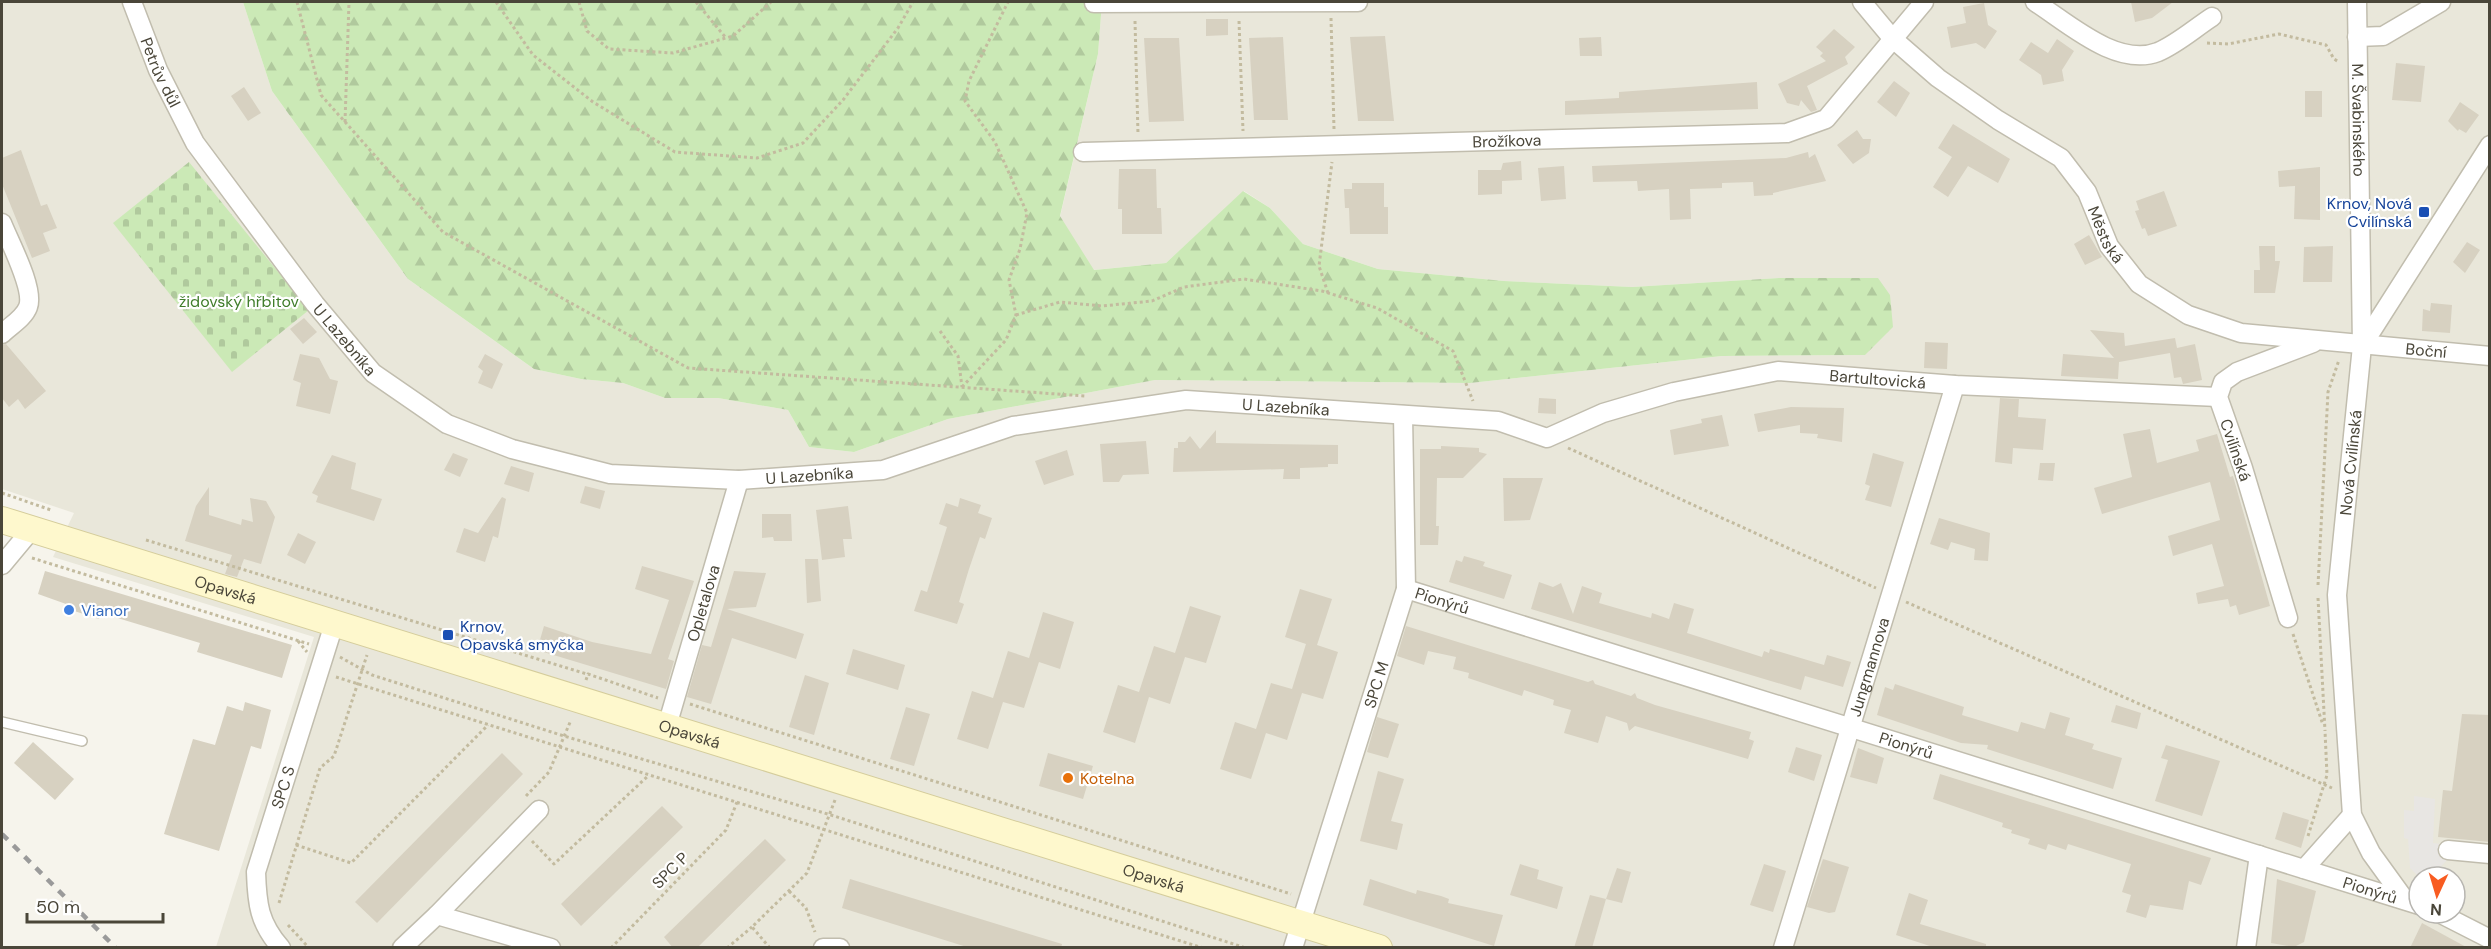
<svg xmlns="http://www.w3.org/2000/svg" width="2491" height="949" font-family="'DM Sans',sans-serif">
	<defs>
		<pattern id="forest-firs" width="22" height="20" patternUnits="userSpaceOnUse" patternTransform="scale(1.5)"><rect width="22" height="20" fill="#cbe9b6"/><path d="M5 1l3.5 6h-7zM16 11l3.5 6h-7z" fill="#b0c99d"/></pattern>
		<pattern id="cemetery-stones" width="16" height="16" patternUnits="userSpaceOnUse" patternTransform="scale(1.5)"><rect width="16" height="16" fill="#cbe9b6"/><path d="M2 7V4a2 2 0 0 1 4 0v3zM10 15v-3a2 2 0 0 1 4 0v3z" fill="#b0c99d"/></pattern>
	</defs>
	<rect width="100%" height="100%" fill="#f6f4ec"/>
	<path fill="#e9e7da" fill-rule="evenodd" d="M2,2H243L272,91L408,279L534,369L581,379L623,383L665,398H718L788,410L809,447L854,452L948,419L1155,380L1470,383L1722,356L1865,355L1878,278H1779L1632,287L1504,281L1378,269L1303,244L1270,208L1244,191L1166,263L1093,270L1060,217L1098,54L1102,2H2489V947H216L314,637L53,557L74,513L2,489ZM2419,877H2455V913H2419Z"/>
	<polygon fill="url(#forest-firs)" points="243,2 1102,2 1098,54 1060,216 1094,270 1166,263 1243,191 1270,208 1303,244 1378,269 1504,281 1632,287 1779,278 1878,278 1890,295 1893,327 1865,355 1722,356 1470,383 1155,380 948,419 854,452 809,447 788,410 718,398 665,398 623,383 581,379 534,369 408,279 272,91"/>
	<polygon fill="url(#cemetery-stones)" points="189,162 309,310 232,372 113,223"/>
	<polygon fill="#e8e6e3" points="2414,796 2435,799 2433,843 2447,845 2447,860 2431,877 2419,877 2410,868 2408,839 2404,838 2404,810 2414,811"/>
	<g fill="#d7d1c1">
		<polygon points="2131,2 2173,2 2152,18 2135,22"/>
		<polygon points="1984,3 1988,25 1997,31 1985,49 1976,43 1951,48 1947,27 1966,23 1963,7"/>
		<polygon points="1206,19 1228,19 1228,35 1206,36"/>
		<polygon points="1834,29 1855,47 1845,57 1848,64 1807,86 1817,110 1811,112 1801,100 1799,106 1787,103 1778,84 1826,61 1820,56 1823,53 1816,47"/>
		<polygon points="1385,36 1394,121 1358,121 1350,37"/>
		<polygon points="1283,37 1288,120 1254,120 1249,38"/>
		<polygon points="1601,37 1602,56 1580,56 1579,38"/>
		<polygon points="1144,38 1179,38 1184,121 1149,122"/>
		<polygon points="2057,39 2074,51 2062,70 2064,81 2043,85 2041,75 2019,60 2031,42 2048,53"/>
		<polygon points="2396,63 2425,66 2421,102 2392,100"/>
		<polygon points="1894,81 1910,93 1896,117 1877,102"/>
		<polygon points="1757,82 1758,109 1565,115 1565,101 1619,98 1619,92"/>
		<polygon points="244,87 261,113 248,121 231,96"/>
		<rect x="2305" y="91" width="17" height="26"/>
		<polygon points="2460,102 2479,115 2466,133 2459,129 2458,131 2448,121"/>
		<polygon points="1953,124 2010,159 1998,183 1968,166 1948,197 1933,187 1952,157 1938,148"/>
		<polygon points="1857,130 1863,139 1871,139 1869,153 1853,164 1837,145"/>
		<polygon points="21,150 41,206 47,204 57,228 43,233 50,251 32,258 2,184 2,158"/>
		<polygon points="1808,152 1809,158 1815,154 1826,181 1773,193 1773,195 1754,196 1753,182 1722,183 1722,188 1690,189 1691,219 1670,220 1669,189 1638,191 1637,181 1593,182 1592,166 1786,158"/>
		<polygon points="1521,161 1522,180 1502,181 1502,194 1478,195 1478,170 1501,170 1503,163"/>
		<polygon points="1564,166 1566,199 1541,201 1538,168"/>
		<polygon points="2320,167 2320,220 2294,219 2295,186 2279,187 2278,171"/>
		<polygon points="1119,169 1156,169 1157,208 1161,208 1162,234 1122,234 1122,209 1118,209"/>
		<polygon points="1352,183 1384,183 1384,207 1388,207 1388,234 1350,234 1349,208 1345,208 1344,189 1352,189"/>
		<polygon points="2164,191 2177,226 2148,236 2145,228 2142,229 2135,211 2139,210 2136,201"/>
		<polygon points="2089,235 2102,257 2085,265 2074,244"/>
		<polygon points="2467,242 2480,250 2465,273 2453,262"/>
		<polygon points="2259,246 2275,246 2275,261 2280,261 2275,293 2254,293 2254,270 2260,270"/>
		<polygon points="2333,246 2332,282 2303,282 2304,247"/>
		<polygon points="2431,303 2452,305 2450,333 2422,331 2423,309 2430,311"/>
		<polygon points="304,318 317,332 303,344 290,329"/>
		<polygon points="2090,330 2124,333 2125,346 2175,338 2177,348 2195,344 2202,380 2183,384 2181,377 2174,378 2170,353 2119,362 2118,379 2061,376 2063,354 2114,358"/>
		<polygon points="1925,342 1948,343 1947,369 1924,368"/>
		<polygon points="6,344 46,391 25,409 18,399 9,407 2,398 2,345"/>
		<polygon points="300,354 319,358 330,379 338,381 330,414 296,406 301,383 293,380"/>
		<polygon points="485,354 503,364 492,389 478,383 483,371 478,367"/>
		<polygon points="1539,398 1556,399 1556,414 1538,413"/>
		<polygon points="2000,398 2019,399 2018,417 2046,419 2043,450 2013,448 2012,464 1995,462"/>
		<polygon points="1791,407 1844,408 1842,442 1817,438 1818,434 1800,433 1800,425 1758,432 1754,414"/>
		<polygon points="1722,415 1729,446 1674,455 1670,430 1702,423 1701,419"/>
		<polygon points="2150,429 2157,463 2199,451 2196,440 2217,434 2230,477 2233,476 2270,606 2239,615 2236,605 2230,607 2228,599 2198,604 2196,593 2224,586 2212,544 2173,556 2168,536 2220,520 2210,482 2102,514 2094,488 2132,477 2123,434"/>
		<polygon points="1216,430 1216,443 1338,445 1338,464 1328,464 1328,467 1300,468 1300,479 1283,479 1284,469 1173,472 1174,448 1178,448 1178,442 1185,442 1190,436 1200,449"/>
		<polygon points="1146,441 1149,474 1123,475 1119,482 1103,482 1100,444"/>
		<polygon points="1441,446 1479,448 1479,452 1487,454 1463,478 1437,478 1436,526 1439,526 1438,545 1420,545 1420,449 1441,449"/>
		<polygon points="1067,450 1074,475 1044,485 1035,461"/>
		<polygon points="453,453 468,459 460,477 444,470"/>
		<polygon points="1873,453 1904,462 1891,507 1865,500 1870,486 1865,484"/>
		<polygon points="332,455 356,463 351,489 382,499 374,521 316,502 318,496 312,493"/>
		<polygon points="2040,463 2055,463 2053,481 2038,480"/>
		<polygon points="511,466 534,473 529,492 504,484"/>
		<polygon points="1503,478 1543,478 1530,520 1504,521"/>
		<polygon points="585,486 605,491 600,509 580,503"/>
		<polygon points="209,487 209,515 241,525 242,519 253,522 250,498 266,501 275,517 261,564 244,559 237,577 225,574 232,555 185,541 196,506"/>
		<polygon points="502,497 506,499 498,538 493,536 485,562 456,552 464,528 478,533"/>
		<polygon points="960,498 981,505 978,513 992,518 985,539 980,537 969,569 959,602 964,604 957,624 914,611 921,590 927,592 947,527 939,524 946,503 958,507"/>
		<polygon points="848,506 852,539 843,539 845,557 822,560 816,510"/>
		<polygon points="762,514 791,514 792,541 774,541 773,537 762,538"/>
		<polygon points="1939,518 1990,533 1988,561 1974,560 1975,549 1951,542 1948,550 1930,544"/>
		<polygon points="298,533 316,542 305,564 287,555"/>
		<polygon points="1464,556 1485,562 1483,566 1512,575 1504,599 1449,582 1456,560 1462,562"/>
		<polygon points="805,559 818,559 821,601 807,603"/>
		<polygon points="642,566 694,581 668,659 674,661 666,689 537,650 544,626 592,642 651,654 669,600 635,589"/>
		<polygon points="45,571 292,645 282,678 197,652 200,643 101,613 99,619 65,608 66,604 38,594"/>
		<polygon points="734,571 766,573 756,607 727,609 804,634 796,659 732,638 711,704 687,697 702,645 711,647"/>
		<polygon points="1539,582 1553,587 1561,583 1573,614 1582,586 1602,593 1599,603 1651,618 1652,613 1669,619 1674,603 1694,609 1687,633 1762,657 1764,651 1769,653 1770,649 1824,665 1827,655 1851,662 1843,687 1805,676 1801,690 1531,609"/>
		<polygon points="1300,589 1332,599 1317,645 1338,652 1323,699 1302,693 1287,740 1266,733 1251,779 1220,769 1235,722 1256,729 1271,683 1292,689 1306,644 1285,637"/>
		<polygon points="1190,606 1221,616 1206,663 1185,657 1170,704 1149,697 1135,743 1103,732 1118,685 1139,692 1154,646 1175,653"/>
		<polygon points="1043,612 1074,622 1060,669 1039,662 1024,708 1003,702 988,749 957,739 972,691 993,698 1008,651 1029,658"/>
		<polygon points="1406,626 1588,682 1593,680 1595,684 1631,696 1635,693 1637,698 1655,705 1751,732 1749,739 1754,741 1748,759 1635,726 1629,731 1627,723 1606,716 1598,743 1564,733 1571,710 1553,705 1554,700 1524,690 1522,696 1468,678 1469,673 1453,669 1456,657 1428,651 1424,665 1397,656"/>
		<polygon points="853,649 905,665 898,690 846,674"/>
		<polygon points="805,675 829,683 814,735 789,727"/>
		<polygon points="1895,684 1964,707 1962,715 2018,732 2021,722 2045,729 2050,712 2070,718 2065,735 2094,744 2092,749 2122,758 2113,789 1987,749 1988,745 1961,743 1877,715 1885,687 1893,690"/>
		<polygon points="245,702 271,710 261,749 251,746 219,851 164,834 193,739 215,745 227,706 243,711"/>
		<polygon points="2116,705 2141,713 2137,729 2111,722"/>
		<polygon points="906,707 930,714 914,766 890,759"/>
		<polygon points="2462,714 2490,715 2490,842 2438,837 2443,790 2452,791"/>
		<polygon points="1377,717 1399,724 1388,758 1367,752"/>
		<polygon points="33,742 74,779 55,800 14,763"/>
		<polygon points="2166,745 2220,761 2202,816 2155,801 2168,760 2161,758"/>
		<polygon points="1796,747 1822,755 1814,781 1788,772"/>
		<polygon points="1858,748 1884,758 1877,784 1850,777"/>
		<polygon points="502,753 523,774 377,923 355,902"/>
		<polygon points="1048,753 1093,766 1083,799 1039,786"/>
		<polygon points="1378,771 1404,779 1391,821 1403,824 1397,850 1360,841"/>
		<polygon points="1940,774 2211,858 2201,885 2189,881 2183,910 2150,905 2146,918 2126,912 2131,895 2122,892 2131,864 2068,844 2066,850 2048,844 2046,850 2028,844 2030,839 2011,833 2012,830 2002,827 2003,823 1933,799"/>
		<polygon points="662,806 683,827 581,926 561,904"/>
		<polygon points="2283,812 2309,820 2301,848 2275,839"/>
		<polygon points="765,839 786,860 697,948 673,948 664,937"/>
		<polygon points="1823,859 1849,867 1835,912 1829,913 1807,907"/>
		<polygon points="1520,864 1539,870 1537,879 1563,887 1557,909 1510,895"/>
		<polygon points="1764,864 1786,871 1773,912 1750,905"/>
		<polygon points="1617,868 1631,872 1622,903 1606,899"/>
		<polygon points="850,879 1062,944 1061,948 970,948 842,908"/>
		<polygon points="1370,879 1416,894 1417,890 1441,896 1449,899 1448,903 1503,915 1494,946 1363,905"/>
		<polygon points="2277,879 2316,891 2304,942 2294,947 2271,943"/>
		<polygon points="1909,893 1928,900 1920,924 1986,944 1986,948 1936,948 1896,935"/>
		<polygon points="1590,895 1606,899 1592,948 1574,948"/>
		<polygon points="2422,923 2468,948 2410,948"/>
	</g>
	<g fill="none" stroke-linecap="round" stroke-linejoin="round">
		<g stroke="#c1bdae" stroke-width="12">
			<polyline id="lane" points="2,722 82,741"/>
		</g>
		<g stroke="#c1bdae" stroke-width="21">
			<g id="street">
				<path id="s1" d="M132,2L158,70L195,143L315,304L373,373L447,424L512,449L610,474L739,480L883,470L1013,426L1186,400L1498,421L1547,438L1603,413L1674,392L1778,371L1955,385L2218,397"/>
				<path id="s2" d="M1862,2L1892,38L1938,78L1998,120L2061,158L2087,192L2109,246L2139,284L2188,315L2241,333L2490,356"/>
				<path d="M2035,2C2068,23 2117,68 2158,52C2177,44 2195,28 2212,17"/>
				<path id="s3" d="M2357,2L2362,346"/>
				<polyline points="1094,3 1358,2"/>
				<polyline points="2357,37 2383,36 2441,2"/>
				<path id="s4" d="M1083,152L1787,133L1826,119L1924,2"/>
				<path d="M2,223C9,241 35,289 28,307C24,318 10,326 2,334"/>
				<polyline points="2,565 32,529"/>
				<path id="s5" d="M1406,589L2419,905"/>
				<polyline points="2288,618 2243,468 2218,397 2223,382 2237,372 2313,343"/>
				<path id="s6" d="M667,726L739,480"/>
				<polyline points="2448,850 2490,854"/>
				<polyline points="2304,869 2352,815"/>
				<path id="s7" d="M2405,900L2371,853L2352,815L2337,595L2362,346L2490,145"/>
				<polyline points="2439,913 2490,939"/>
				<polyline points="437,915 551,948"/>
				<path id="s8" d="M281,948C259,923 257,904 256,872L334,624"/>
				<polyline points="402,948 437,915 539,810"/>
				<polyline points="823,948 840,948"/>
				<path id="s9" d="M1293,948L1406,589L1403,415"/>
				<path id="s10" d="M1783,948L1955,385"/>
				<polyline points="2246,948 2259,855"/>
			</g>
		</g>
		<g stroke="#d5cd9c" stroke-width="28">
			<g id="secondary">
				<path id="s11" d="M2,520L1379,948"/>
			</g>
		</g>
		<g stroke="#c3bb9f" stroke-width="3" stroke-dasharray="3 3" stroke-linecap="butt">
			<polyline points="297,2 321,95 443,232 688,368 1085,396"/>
			<polyline points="496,2 533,55 593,102 675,152 757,158 803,143 843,100 898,28 913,2"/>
			<polyline points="579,2 587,31 609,49 673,53 733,36 771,2"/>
			<polyline points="696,2 726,38"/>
			<polyline points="1331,18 1334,129"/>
			<polyline points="1135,21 1138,134"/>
			<polyline points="1239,21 1243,131"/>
			<polyline points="2207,43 2228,44 2279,34 2326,45 2334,59 2339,62"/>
			<polyline points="345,122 349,2"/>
			<polyline points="1328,293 1319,266 1332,162"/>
			<polyline points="1016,315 1060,302 1102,306 1152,301 1184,287 1244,279 1322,291 1377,308 1453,351 1473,401"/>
			<polyline points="940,331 958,356 962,387"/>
			<polyline points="962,387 1006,340 1016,315 1009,280 1020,249 1027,213 995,142 965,101 969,81 1008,2"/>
			<polyline points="1568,448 1876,588"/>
			<polyline points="2,493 51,510"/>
			<polyline points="146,540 587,674"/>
			<polyline points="32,558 309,644"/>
			<polyline points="2318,585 2328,392 2339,360"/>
			<polyline points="2318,598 2325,731"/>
			<polyline points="1906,602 2332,788"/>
			<polyline points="2293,634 2323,725"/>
			<polyline points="298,641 307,652"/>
			<polyline points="340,657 372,675 564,736 831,815 1246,948"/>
			<polyline points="336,677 1203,948"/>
			<polyline points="586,680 588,674 658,698"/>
			<polyline points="690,704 1291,894"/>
			<polyline points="526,796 549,772 571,720"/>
			<polyline points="2308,836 2327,775 2325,731"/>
			<polyline points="532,841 554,864 649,775"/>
			<polyline points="296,845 351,863 488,725"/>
			<polyline points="789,891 806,908 815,932"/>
			<polyline points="279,903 320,768 334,756 367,655"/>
			<polyline points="288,925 309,948"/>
			<polyline points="611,948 726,830 737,802"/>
			<polyline points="727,948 752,927"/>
			<polyline points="770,948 752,927 807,873 835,800"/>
		</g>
		<use href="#lane" stroke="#fff" stroke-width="9"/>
		<use href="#street" stroke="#fff" stroke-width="18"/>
		<use href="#secondary" stroke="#fef8cd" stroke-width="26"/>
		<polyline stroke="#9a9a9a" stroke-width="4.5" stroke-dasharray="8 8" stroke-linecap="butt" points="2,834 116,948"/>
	</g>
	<g fill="#1a4fb4" stroke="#fff" stroke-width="2">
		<rect x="2418" y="206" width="12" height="12" rx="3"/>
		<rect x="442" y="629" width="12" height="12" rx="3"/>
	</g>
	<circle fill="#3f7fe0" stroke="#fff" stroke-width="2" cx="69" cy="610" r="6"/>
	<circle fill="#e8710a" stroke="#fff" stroke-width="2" cx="1068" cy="778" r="6"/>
	<g text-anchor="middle" stroke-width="4.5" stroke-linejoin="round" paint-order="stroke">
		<g font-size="16" fill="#4a4639" stroke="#fff">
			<text dy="6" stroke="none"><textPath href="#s1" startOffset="76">Petrův důl</textPath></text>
			<text dy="6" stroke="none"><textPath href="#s3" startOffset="118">M. Švabinského</textPath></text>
			<text dy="6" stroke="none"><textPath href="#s4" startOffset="424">Brožíkova</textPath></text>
			<text dy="6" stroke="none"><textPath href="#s2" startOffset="344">Městská</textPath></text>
			<text dy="6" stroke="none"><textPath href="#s1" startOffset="402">U Lazebníka</textPath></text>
			<text dy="6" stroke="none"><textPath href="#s2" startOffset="704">Boční</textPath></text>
			<text dy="6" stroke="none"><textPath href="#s1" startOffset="1998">Bartultovická</textPath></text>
			<text dy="6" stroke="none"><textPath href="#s1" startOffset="1392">U Lazebníka</textPath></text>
			<text transform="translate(2236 450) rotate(71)" y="6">Cvilínská</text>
			<text dy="6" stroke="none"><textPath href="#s7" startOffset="454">Nová Cvilínská</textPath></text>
			<text dy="6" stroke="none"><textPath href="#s1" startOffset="906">U Lazebníka</textPath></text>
			<text dy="6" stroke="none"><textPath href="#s11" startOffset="234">Opavská</textPath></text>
			<text dy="6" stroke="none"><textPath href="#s5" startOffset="38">Pionýrů</textPath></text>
			<text dy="6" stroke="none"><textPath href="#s6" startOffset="128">Opletalova</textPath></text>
			<text dy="6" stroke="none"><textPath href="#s10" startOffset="294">Jungmannova</textPath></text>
			<text dy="6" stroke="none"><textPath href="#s9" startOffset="276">SPC M</textPath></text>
			<text dy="6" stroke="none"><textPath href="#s11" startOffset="720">Opavská</textPath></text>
			<text dy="6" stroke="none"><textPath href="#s5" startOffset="524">Pionýrů</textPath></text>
			<text dy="6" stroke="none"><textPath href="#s8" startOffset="171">SPC S</textPath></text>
			<text transform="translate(670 870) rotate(-45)" y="6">SPC P</text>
			<text dy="6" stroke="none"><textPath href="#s11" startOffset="1206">Opavská</textPath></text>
			<text dy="6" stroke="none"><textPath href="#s5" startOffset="1010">Pionýrů</textPath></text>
		</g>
		<g font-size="16" fill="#164399" stroke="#fff" text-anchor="end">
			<text x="2412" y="209">Krnov, Nová<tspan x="2412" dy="18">Cvilínská</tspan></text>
			<text x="460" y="632" text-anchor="start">Krnov,<tspan x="460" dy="18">Opavská smyčka</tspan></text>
		</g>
		<g font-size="16" fill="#407d2b" stroke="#fff">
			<text x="239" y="307">židovský hřbitov</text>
		</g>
		<g font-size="16" fill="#366cbe" stroke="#fff" text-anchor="start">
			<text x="81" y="616">Vianor</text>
		</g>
		<g font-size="16" fill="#c56008" stroke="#fff" text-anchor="start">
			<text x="1080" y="784">Kotelna</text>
		</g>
	</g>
	<rect width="2491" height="949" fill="none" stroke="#4a4639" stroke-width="6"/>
	<g transform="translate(2437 895) rotate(184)"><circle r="28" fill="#ffffff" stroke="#b7b5b0" stroke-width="1.5"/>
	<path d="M0-4.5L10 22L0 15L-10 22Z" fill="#f85c21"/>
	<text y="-9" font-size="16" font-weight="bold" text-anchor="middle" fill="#4a4639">N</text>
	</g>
	<path d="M27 913v9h136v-9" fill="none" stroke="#4a4639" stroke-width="3"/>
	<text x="36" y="913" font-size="18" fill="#4a4639" stroke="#ffffff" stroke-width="4.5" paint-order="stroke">50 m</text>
</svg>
